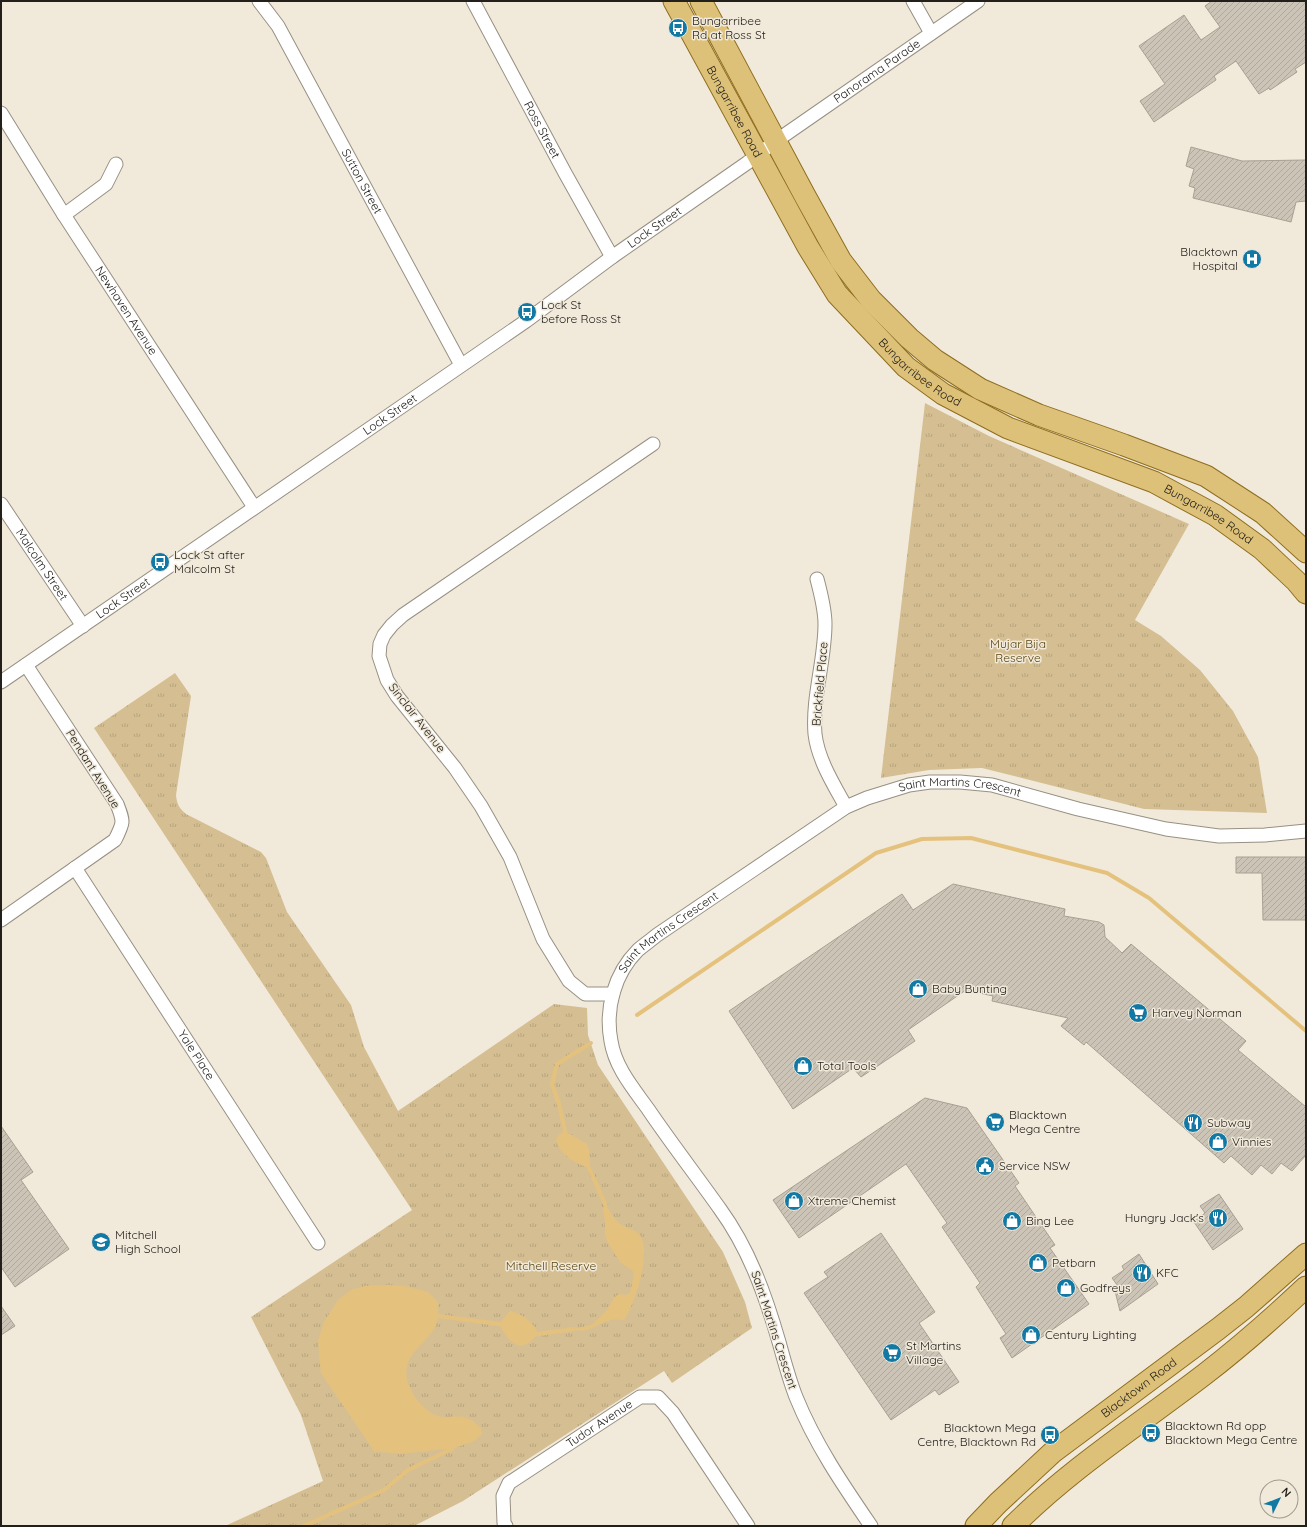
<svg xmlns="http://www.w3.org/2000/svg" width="1307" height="1527" font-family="Quicksand,sans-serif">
	<defs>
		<pattern id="park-tufts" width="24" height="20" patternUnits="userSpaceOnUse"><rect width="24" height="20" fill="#d5bf92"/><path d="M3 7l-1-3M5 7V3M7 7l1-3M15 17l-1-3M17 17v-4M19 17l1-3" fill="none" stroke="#b7a47d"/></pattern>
		<pattern id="building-hatch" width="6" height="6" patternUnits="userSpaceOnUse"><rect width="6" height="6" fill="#ccc5b7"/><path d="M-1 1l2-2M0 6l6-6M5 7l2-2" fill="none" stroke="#afa99d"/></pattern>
	</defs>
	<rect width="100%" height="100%" fill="#f1eadb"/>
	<g fill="url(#park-tufts)">
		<polygon points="925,403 989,436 1189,524 1135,620 1161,636 1200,670 1233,711 1258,757 1267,813 1144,809 982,768 929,770 881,778"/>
		<path d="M175,673L191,696L176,795C177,804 179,808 186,814L261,852L266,858L287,912L351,1005L364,1047L398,1111L554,1004L587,1008L588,1035L598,1065L723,1252L745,1302L752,1328L672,1383L664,1371L463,1501L414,1526H225L323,1481L301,1415L251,1317L412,1210L94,728Z"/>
	</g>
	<g fill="#e4c27e">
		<path d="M565,1131L587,1144L589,1149L590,1166L589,1168C575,1163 559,1155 556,1139L560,1134Z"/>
		<path d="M606,1206C611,1211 613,1219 619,1223C625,1228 635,1229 640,1235C652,1252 635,1304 624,1320C620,1320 615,1319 611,1320C597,1323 592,1333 574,1330V1329L592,1325L607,1310L614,1298L619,1294L627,1295L630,1293L634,1275L633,1271L621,1263L608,1243L605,1235V1221L603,1209Z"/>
		<path d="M388,1285L405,1286L428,1292L438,1302C438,1311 439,1322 434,1329C427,1340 416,1347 409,1360C400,1380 416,1404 433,1414C443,1420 453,1415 463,1417C469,1417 476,1424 481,1428L482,1434L474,1441L452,1449H443L400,1454L374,1451L321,1373L318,1341L324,1322L338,1300L351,1290L365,1286Z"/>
		<path d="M510,1311C523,1315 533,1321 538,1334C519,1356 510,1343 499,1324Z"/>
	</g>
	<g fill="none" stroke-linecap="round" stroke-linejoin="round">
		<g stroke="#e4c27e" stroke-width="4">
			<polyline points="637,1015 876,853 922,839 971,838 1107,873 1149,898 1306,1031"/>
			<polyline points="565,1131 559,1104 552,1084 557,1064 591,1043"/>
			<polyline points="589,1168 606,1206"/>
			<polyline points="438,1316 499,1324"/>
			<polyline points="538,1334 574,1329"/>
			<polyline points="304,1526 384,1490 408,1470 452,1449"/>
		</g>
	</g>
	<g fill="url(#building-hatch)" stroke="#a7a093">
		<polygon points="1212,1 1306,1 1306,62 1295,69 1297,72 1270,90 1269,88 1259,94 1236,61 1214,76 1216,80 1154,122 1140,101 1165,84 1139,46 1184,15 1201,40 1220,27 1205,6"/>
		<polygon points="1191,147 1242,161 1306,160 1306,201 1296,202 1291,222 1193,198 1195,188 1189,186 1194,169 1186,166"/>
		<polygon points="1236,857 1306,857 1306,920 1263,920 1262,873 1236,873"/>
		<polygon points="953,884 1065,909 1064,916 1099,922 1104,925 1105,937 1122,953 1131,944 1246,1041 1238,1050 1306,1107 1306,1155 1292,1171 1281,1163 1272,1174 1261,1165 1252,1175 1231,1156 1224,1163 1086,1042 1084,1045 1061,1026 1068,1018 992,1001 993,996 966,990 908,1030 915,1041 861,1077 853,1068 793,1109 729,1011 902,894 913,910"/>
		<polygon points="925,1098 967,1108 1019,1183 1015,1186 1055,1245 1050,1248 1089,1304 1012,1358 1000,1338 1006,1334 976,1287 980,1283 942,1227 947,1223 906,1164 799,1238 773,1200"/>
		<polygon points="1,1126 33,1172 21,1180 69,1249 15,1287 1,1267"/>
		<polygon points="1219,1194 1243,1229 1213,1250 1194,1222 1205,1213 1200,1206"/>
		<polygon points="881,1233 935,1312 919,1323 959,1382 939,1395 935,1390 891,1420 804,1293 828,1277 824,1272"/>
		<polygon points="1139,1254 1158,1284 1120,1311 1115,1291 1120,1289 1112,1278 1124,1270 1122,1266"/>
		<polygon points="1,1306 15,1326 1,1335"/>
	</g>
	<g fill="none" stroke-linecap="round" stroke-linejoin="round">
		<g stroke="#979083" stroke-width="15">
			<g id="minor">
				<path id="s1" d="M259,1L278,26L461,365"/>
				<path id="s2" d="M473,1L565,173L612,257"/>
				<polyline points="913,1 931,33"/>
				<path id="s3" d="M1,113L64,215L254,507"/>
				<polyline points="64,215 106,184 116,164"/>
				<path id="s4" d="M1,504L83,626"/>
				<path d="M817,579C821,594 825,609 825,624C825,661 812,697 815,734C818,760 834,785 846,807"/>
				<path id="s5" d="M1,682L526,321L612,257L747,163L776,141L978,1"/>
				<path id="s6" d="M75,868L318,1243"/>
				<path d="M1,920L115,840C124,822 124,822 117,804L26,665"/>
				<polyline points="613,994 585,994 569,981 543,939 510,857 481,806 455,768 397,696 387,680 379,656 380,644 384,635 392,625 403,615 653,444"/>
				<path id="s7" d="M506,1526L504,1523L503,1496L509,1483L640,1397H658L673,1413L748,1526"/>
				<path id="s8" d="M871,1526C843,1485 815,1444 796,1397C789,1379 784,1360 779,1342C765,1294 749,1249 720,1209C696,1175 671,1143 648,1109C633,1088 615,1067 611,1041C605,1009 614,974 638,950C644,945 651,940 657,935L846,807L867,798L909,785L930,782H960L992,785L1078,809L1166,829L1219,836L1265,835L1306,831"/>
			</g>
		</g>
		<g stroke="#8e6d1e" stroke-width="23">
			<g id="primary">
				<path id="s9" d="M674,1L808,247L837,294L906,367L943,394L1008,428L1154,482L1215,515L1262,549L1296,581L1306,593"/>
				<polyline points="701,1 805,196 841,261 871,300 909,338 935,360 980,389 1039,415 1124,445 1206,476 1263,513 1306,552"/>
				<path id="s10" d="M976,1526L998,1503L1053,1452L1218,1329L1246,1307L1306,1254"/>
				<path d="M1013,1526C1071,1468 1140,1424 1205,1374C1240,1347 1274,1317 1306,1287"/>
			</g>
		</g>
		<use href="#minor" stroke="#fff" stroke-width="13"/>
		<use href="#primary" stroke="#dec179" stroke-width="21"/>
	</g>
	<defs>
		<g id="bus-disc" transform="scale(1)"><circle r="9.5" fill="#1278a4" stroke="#f1eadb"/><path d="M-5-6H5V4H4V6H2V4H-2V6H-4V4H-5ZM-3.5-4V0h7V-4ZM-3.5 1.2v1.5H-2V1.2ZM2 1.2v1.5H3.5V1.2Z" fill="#fff"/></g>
		<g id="hospital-disc" transform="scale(1)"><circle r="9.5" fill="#1278a4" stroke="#f1eadb"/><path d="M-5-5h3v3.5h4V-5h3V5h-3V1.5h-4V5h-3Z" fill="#fff"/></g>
		<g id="shop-disc" transform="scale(1)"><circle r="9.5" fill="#1278a4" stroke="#f1eadb"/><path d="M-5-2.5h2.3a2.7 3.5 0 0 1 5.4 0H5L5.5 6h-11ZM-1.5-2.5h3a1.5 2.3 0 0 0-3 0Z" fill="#fff"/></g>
		<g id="supermarket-disc" transform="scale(1)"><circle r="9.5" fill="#1278a4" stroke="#f1eadb"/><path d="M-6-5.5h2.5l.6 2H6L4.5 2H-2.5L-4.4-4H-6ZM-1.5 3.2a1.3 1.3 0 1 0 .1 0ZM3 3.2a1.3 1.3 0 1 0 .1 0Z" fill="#fff"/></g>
		<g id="restaurant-disc" transform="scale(1)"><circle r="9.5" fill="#1278a4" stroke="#f1eadb"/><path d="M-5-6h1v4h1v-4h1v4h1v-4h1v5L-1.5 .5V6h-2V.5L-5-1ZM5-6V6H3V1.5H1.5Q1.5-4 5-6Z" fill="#fff"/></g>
		<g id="civic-disc" transform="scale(1)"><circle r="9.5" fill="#1278a4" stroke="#f1eadb"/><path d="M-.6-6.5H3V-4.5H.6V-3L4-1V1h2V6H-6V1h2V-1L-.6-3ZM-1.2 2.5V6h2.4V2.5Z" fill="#fff"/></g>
		<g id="school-disc" transform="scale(1)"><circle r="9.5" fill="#1278a4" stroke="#f1eadb"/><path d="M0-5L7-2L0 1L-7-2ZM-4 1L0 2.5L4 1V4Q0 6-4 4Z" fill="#fff"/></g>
	</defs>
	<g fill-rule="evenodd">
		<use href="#bus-disc" x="678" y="28"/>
		<use href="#hospital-disc" x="1252" y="259"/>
		<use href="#bus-disc" x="527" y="312"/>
		<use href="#bus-disc" x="160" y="562"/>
		<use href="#shop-disc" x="918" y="989"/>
		<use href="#supermarket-disc" x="1138" y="1013"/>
		<use href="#shop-disc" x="803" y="1066"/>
		<use href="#supermarket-disc" x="995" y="1122"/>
		<use href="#restaurant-disc" x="1193" y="1123"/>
		<use href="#shop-disc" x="1218" y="1142"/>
		<use href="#civic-disc" x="985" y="1166"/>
		<use href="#shop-disc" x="794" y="1201"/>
		<use href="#restaurant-disc" x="1218" y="1218"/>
		<use href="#shop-disc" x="1012" y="1221"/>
		<use href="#school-disc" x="101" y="1242"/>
		<use href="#shop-disc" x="1038" y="1263"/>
		<use href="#restaurant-disc" x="1142" y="1273"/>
		<use href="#shop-disc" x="1066" y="1288"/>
		<use href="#shop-disc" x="1031" y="1335"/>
		<use href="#supermarket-disc" x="892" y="1353"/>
		<use href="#bus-disc" x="1151" y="1433"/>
		<use href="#bus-disc" x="1050" y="1435"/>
	</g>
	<g text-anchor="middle" stroke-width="3" stroke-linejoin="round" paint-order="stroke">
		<g font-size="12" fill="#23201b" stroke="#f1eadb" text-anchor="start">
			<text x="692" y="25">Bungarribee<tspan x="692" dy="14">Rd at Ross St</tspan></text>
			<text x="1238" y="256" text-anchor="end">Blacktown<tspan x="1238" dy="14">Hospital</tspan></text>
			<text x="541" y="309">Lock St<tspan x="541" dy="14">before Ross St</tspan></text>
			<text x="174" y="559">Lock St after<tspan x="174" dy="14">Malcolm St</tspan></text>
			<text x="932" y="993">Baby Bunting</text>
			<text x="1152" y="1017">Harvey Norman</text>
			<text x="817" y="1070">Total Tools</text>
			<text x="1009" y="1119">Blacktown<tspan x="1009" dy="14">Mega Centre</tspan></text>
			<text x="1207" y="1127">Subway</text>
			<text x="1232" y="1146">Vinnies</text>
			<text x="999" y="1170">Service NSW</text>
			<text x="808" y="1205">Xtreme Chemist</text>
			<text x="1204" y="1222" text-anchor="end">Hungry Jack's</text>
			<text x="1026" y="1225">Bing Lee</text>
			<text x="115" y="1239">Mitchell<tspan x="115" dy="14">High School</tspan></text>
			<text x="1052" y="1267">Petbarn</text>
			<text x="1156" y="1277">KFC</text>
			<text x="1080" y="1292">Godfreys</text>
			<text x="1045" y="1339">Century Lighting</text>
			<text x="906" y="1350">St Martins<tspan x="906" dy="14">Village</tspan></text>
			<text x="1165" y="1430">Blacktown Rd opp<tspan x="1165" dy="14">Blacktown Mega Centre</tspan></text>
			<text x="1036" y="1432" text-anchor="end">Blacktown Mega<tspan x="1036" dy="14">Centre, Blacktown Rd</tspan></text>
		</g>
		<g font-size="12" fill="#23201b" stroke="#f1eadb">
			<text dy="4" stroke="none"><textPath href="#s5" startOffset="1068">Panorama Parade</textPath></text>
			<text dy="4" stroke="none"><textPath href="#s9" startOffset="126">Bungarribee Road</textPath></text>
			<text dy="4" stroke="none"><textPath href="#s2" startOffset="146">Ross Street</textPath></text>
			<text dy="4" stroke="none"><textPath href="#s1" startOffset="208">Sutton Street</textPath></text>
			<text dy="4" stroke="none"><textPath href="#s5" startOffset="796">Lock Street</textPath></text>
			<text dy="4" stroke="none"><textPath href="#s3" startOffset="234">Newhaven Avenue</textPath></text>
			<text dy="4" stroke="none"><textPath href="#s9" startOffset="450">Bungarribee Road</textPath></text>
			<text dy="4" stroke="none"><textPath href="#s5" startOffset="472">Lock Street</textPath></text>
			<text dy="4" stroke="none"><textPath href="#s9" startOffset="774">Bungarribee Road</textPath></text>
			<text dy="4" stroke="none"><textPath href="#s4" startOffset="73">Malcolm Street</textPath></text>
			<text dy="4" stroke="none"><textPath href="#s5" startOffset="148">Lock Street</textPath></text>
			<text transform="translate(820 684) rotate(-85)" y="4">Brickfield Place</text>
			<text transform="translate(417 718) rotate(52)" y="4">Sinclair Avenue</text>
			<text transform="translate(93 769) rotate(58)" y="4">Pendant Avenue</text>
			<text dy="4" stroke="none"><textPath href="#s8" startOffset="1024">Saint Martins Crescent</textPath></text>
			<text dy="4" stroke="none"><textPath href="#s8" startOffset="688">Saint Martins Crescent</textPath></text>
			<text dy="4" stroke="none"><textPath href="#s6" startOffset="223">Yale Place</textPath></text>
			<text transform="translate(774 1330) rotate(72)" y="4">Saint Martins Crescent</text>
			<text dy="4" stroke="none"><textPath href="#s10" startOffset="214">Blacktown Road</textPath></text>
			<text dy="4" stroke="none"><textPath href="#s7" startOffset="153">Tudor Avenue</textPath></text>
		</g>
		<g font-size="12" fill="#5a430c" stroke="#f1eadb">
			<text x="1018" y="648">Mujar Bija<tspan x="1018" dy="14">Reserve</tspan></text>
			<text x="551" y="1270">Mitchell Reserve</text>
		</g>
	</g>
	<rect width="1307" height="1527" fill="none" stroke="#23201b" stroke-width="4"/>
	<g transform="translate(1279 1499) rotate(47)"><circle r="19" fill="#f1eadb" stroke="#9f998e"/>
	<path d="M0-3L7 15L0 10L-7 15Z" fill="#1278a4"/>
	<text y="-6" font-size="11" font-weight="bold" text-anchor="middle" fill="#23201b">N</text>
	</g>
</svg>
